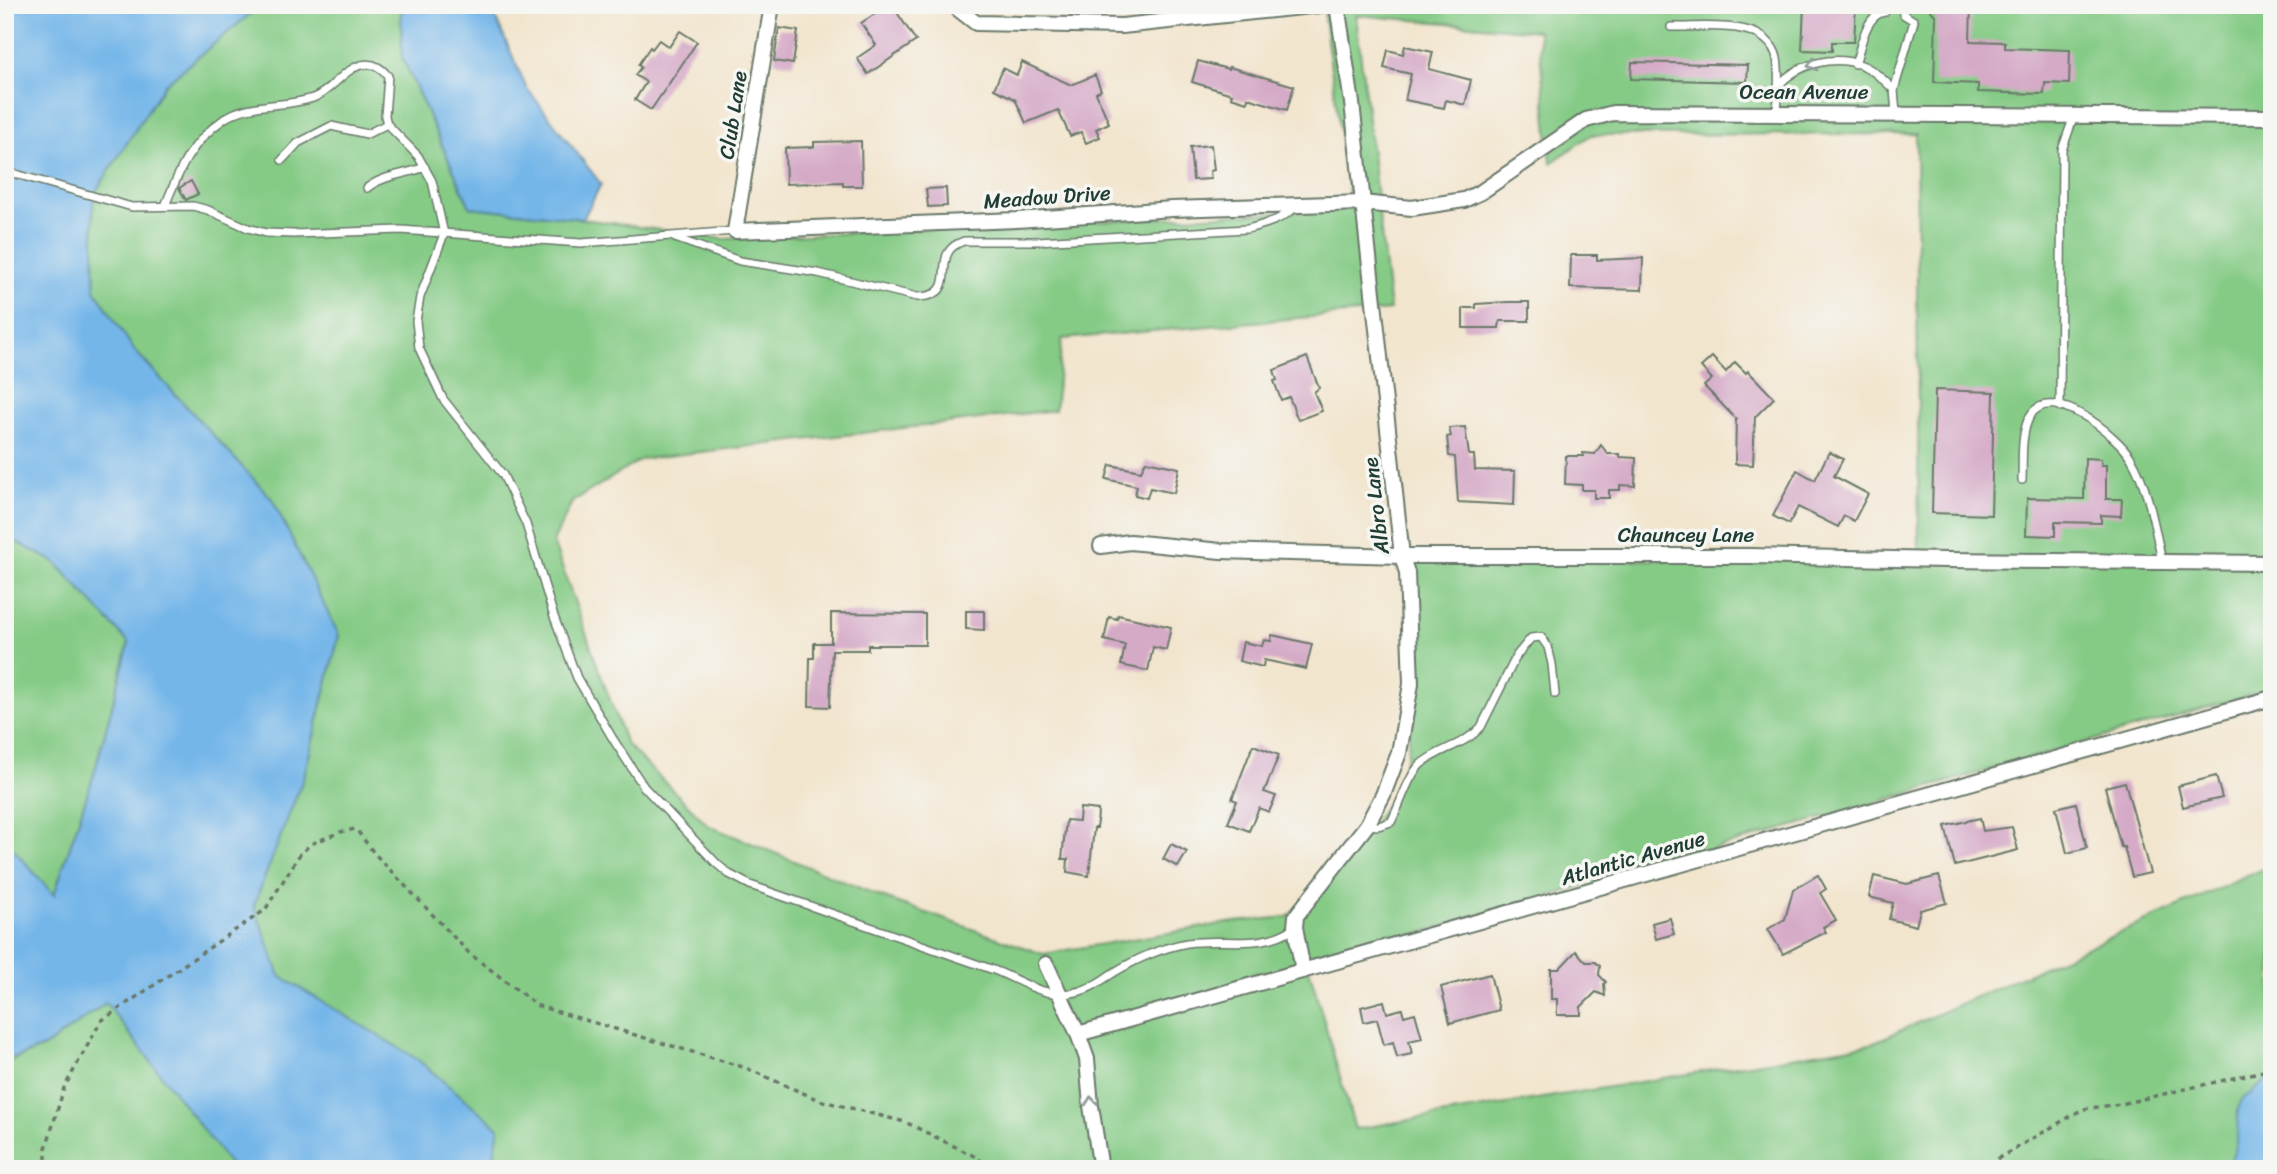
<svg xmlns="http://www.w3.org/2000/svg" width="2277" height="1174" font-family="Sriracha,sans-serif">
	<rect width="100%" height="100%" fill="#f6f6f2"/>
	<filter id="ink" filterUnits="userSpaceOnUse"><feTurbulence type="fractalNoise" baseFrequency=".0143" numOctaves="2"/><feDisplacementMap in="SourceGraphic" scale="14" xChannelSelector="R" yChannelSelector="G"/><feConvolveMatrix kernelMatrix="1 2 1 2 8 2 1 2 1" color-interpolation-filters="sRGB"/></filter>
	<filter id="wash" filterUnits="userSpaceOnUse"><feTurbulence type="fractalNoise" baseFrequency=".00686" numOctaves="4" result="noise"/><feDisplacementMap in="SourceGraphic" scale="28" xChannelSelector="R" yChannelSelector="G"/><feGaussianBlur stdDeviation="1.57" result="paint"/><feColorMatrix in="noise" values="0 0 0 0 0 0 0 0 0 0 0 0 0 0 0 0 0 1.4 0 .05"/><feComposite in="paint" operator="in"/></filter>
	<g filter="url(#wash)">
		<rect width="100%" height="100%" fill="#f2e5ce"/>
		<g fill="#85cb86" stroke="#52845d" stroke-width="2" fill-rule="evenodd">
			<path d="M261,5H401L402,57L470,207L583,219L724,239L1351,209L1324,18V5H2272V689L1308,965L1355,1129L1870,1044L2272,865V1169H5V1063L46,1046L106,1003L254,905L304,776L339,636L272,499L134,350L95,290L93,203L5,165L96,191L165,84ZM1356,15L1538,31L1551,163L1591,135L1916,134L1919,560H1408L1410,730L1407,757L1391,798L1350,857L1320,891L1287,917L1234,922L1043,954L884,898L709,826L626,744L553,542L572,502L642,459L1055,410L1062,339L1390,310Z"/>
			<polygon points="5,536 55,562 129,642 94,774 54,895 5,840"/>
		</g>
		<g fill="#74b6e9" stroke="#4a7a8e" stroke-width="2">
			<polygon points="5,5 261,5 165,84 96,191 93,203 95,290 134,350 272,499 339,635 304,776 254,905 280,976 417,1059 499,1128 493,1162 496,1169 233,1169 106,1003 46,1046 15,1058 5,1054 5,840 54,895 94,774 129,643 55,562 5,536"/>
			<polygon points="401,5 490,5 526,87 601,184 583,219 470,207 402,57"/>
			<polygon points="2272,1076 2272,1169 2227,1169 2237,1144 2238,1109 2242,1100"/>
		</g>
		<g id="blocks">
			<g fill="#d5aac7">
				<polygon points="889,5 892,5 916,41 868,74 857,58 876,45 861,23"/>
				<polygon points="1804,5 1856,5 1854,42 1832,42 1832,51 1802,50"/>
				<polygon points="1925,5 1971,5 1970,41 2005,42 2005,48 2070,50 2069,84 2045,83 2044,94 1978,92 1978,84 1934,82 1936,16"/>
				<polygon points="779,28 798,31 793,64 774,61"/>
				<polygon points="680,31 697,42 651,110 635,100 646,82 635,75 641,67 638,65 650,47 652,49 659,40 669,47"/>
				<polygon points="1405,46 1433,52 1429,69 1471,80 1465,105 1446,100 1444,108 1405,100 1411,74 1384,68 1388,50 1403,54"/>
				<polygon points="1198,61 1228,69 1229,67 1294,86 1287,110 1248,98 1247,102 1231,97 1232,94 1192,82"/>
				<polygon points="1022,62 1071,85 1095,75 1101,90 1096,93 1109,123 1096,129 1100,137 1086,143 1081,132 1070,136 1058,110 1026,123 1015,99 994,89 1003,68 1017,75"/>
				<polygon points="1632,62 1748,65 1747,82 1631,79"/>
				<polygon points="861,141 862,186 843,186 843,182 786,184 785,148 814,147 814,142"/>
				<polygon points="1211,145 1214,170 1210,171 1211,179 1193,180 1190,147"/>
				<polygon points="191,181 198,194 186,200 179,188"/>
				<polygon points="946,188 947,206 928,207 926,189"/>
				<polygon points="1571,255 1597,255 1597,260 1643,258 1642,290 1570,288"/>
				<polygon points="1509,302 1529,302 1529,321 1500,321 1499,328 1463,328 1463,308 1476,308 1476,304"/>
				<polygon points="1307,357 1319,388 1314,392 1322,411 1298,420 1289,397 1281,400 1274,381 1277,380 1274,370"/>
				<polygon points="1712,357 1726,372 1735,362 1746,373 1748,371 1774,398 1755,417 1753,465 1735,464 1736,419 1704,386 1712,379 1701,367"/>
				<polygon points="1935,390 1994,392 1991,515 1932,513"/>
				<polygon points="1465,427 1469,455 1474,455 1475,470 1515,471 1514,505 1458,502 1455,457 1449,456 1447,437 1451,436 1449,428"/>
				<polygon points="1601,445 1608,454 1620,454 1620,457 1636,458 1635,486 1620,485 1620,490 1609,490 1609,498 1594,498 1594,490 1582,490 1582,485 1565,484 1566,456 1583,456 1583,453 1595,454"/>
				<polygon points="1829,452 1843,459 1834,476 1868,494 1854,521 1844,516 1838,527 1798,507 1789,524 1773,516 1797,470 1815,480"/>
				<polygon points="2085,458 2101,459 2101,465 2106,465 2106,499 2122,499 2121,516 2101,515 2101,523 2055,522 2055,536 2026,535 2027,498 2084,499"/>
				<polygon points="1146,461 1179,468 1174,493 1150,488 1147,498 1135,495 1137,486 1106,479 1110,465 1141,471"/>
				<polygon points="966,611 984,611 984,630 966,629"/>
				<polygon points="831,613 925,614 925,645 868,645 868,650 832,650 830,707 809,706 810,658 814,658 814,643 831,643"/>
				<polygon points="1118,615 1171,627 1166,650 1153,647 1148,671 1121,665 1125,645 1104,640 1109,617 1117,619"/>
				<polygon points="1272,635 1312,644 1306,669 1264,660 1263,667 1239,661 1243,642 1262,646 1264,640 1271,641"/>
				<polygon points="1253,745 1279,755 1264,792 1276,796 1269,812 1259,808 1249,831 1228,823 1237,801 1232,799"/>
				<polygon points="2216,776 2222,798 2183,807 2178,786"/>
				<polygon points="2125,782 2150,873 2132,877 2124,847 2121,847 2105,787"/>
				<polygon points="2076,803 2087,848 2067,853 2056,808"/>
				<polygon points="1080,808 1098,810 1097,828 1094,828 1089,876 1067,872 1068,859 1062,859 1066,820 1079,821"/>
				<polygon points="1980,818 1983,831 2012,827 2018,850 1955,866 1945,826"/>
				<polygon points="1171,844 1187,852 1178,867 1163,859"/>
				<polygon points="1818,875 1826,889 1820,893 1836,920 1823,927 1826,932 1783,954 1768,929 1785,919 1793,890"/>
				<polygon points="1874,876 1907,884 1939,876 1947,903 1920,910 1916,926 1889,919 1893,903 1869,897"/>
				<polygon points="1670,918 1674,934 1656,939 1652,923"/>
				<polygon points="1576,951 1586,962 1595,962 1600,966 1599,975 1606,982 1604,984 1605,996 1596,992 1581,1007 1581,1015 1557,1015 1557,999 1551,999 1551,969 1559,969"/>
				<polygon points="1490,974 1499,1010 1450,1023 1441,987"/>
				<polygon points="1384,1001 1387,1013 1402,1009 1404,1016 1415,1013 1422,1038 1409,1041 1412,1054 1397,1057 1393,1042 1384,1045 1377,1019 1364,1022 1361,1007"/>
			</g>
		</g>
	</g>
	<g filter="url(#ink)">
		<use href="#blocks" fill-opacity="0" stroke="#69786a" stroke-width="2"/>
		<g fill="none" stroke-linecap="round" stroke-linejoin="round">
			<g stroke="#69786a" stroke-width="10">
				<g id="lane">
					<path d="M1671,27C1703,28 1767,17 1777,58C1780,76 1778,96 1777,113"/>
					<path d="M1855,64C1861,48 1865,14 1885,12"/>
					<path d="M1778,86C1798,63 1835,54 1864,66C1875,71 1885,81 1894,90"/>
					<polyline points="1896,113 1894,90 1914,21 1903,14"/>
					<polyline points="282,160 298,143 331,126 367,134 387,124"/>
					<polyline points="5,171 132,207 193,206 208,210 248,228 266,233 293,234 401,230 581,243 735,231"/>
					<path d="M367,188C383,175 405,175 425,167"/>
					<path d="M165,206C180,169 190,143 224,119C250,101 285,108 313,98C332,91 341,71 361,65C373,62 381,67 388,76L385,116L387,124L418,156L432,181L444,234L420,297L416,321L419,348L443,399L503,475L526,524L553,614L577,678L613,739L644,787L717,864L729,874L750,885C830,913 911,941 991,969C1017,978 1042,998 1071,993C1088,991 1099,982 1113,973C1136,959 1161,948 1187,943C1225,937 1262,951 1295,927"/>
					<path d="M675,238L740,261L818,273L917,297C966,296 925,253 964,241H1037L1247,229C1267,224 1281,220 1297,206"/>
					<polyline points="2060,407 2062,150 2074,116"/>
					<path d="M2022,480C2023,461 2020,434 2030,416C2051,381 2118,436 2131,458C2148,486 2155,529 2162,561"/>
					<path d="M1368,825L1378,826L1391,822C1400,806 1408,776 1421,764C1440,748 1464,746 1481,727L1517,655L1531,638L1541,637L1548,647L1552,664L1555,694"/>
				</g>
			</g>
			<g stroke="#69786a" stroke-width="18">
				<g id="street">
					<polyline points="772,5 735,231 1017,220 1172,209 1362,203 1412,208 1464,200 1481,192 1586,120 1613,113 2272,117"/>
					<polyline points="957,5 958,9 976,23 1122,26 1320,5"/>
					<polyline points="1101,546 1130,542 1221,551 1402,556 1750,556 1946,560 2272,563"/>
					<polyline points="1046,964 1078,1034 2272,698"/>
					<polyline points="1303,971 1295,927 1296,916 1367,825 1383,795 1399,753 1411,684 1407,573 1402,556 1352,103 1337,5"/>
					<polyline points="1078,1034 1087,1059 1091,1106 1101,1169"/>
				</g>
			</g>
			<g stroke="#69786a" stroke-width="3.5" stroke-dasharray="5 5" stroke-linecap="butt">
				<polyline points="46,1169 46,1148 64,1088 101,1021 265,910 300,854 311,844 340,832 356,829 374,853 469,953 538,1006 746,1068 819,1100 905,1122 974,1156 993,1169"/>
				<polyline points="1980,1169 2083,1109 2121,1104 2272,1069"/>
			</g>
			<use href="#lane" stroke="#fff" stroke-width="7"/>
			<use href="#street" stroke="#fff" stroke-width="14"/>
		</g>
		<defs><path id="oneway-chevron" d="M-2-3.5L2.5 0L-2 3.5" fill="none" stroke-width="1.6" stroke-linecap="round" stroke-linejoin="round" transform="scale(1.75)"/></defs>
		<g stroke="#8f9e9a">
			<use href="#oneway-chevron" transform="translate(1812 65) rotate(164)"/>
			<use href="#oneway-chevron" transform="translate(1091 1101) rotate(-96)"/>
		</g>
	</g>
	<g text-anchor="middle" stroke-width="7" stroke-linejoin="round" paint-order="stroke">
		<g font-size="21" fill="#1f3d34" stroke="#f6f6f2">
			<text x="1804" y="99">Ocean Avenue</text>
			<text transform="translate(733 115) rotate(-81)" y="7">Club Lane</text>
			<text transform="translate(1047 197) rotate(-4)" y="7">Meadow Drive</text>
			<text transform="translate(1376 506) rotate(-97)" y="7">Albro Lane</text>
			<text x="1686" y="542">Chauncey Lane</text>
			<text transform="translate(1633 858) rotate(-16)" y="7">Atlantic Avenue</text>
		</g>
	</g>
	<rect width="2277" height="1174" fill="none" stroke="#f6f6f2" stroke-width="28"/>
</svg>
